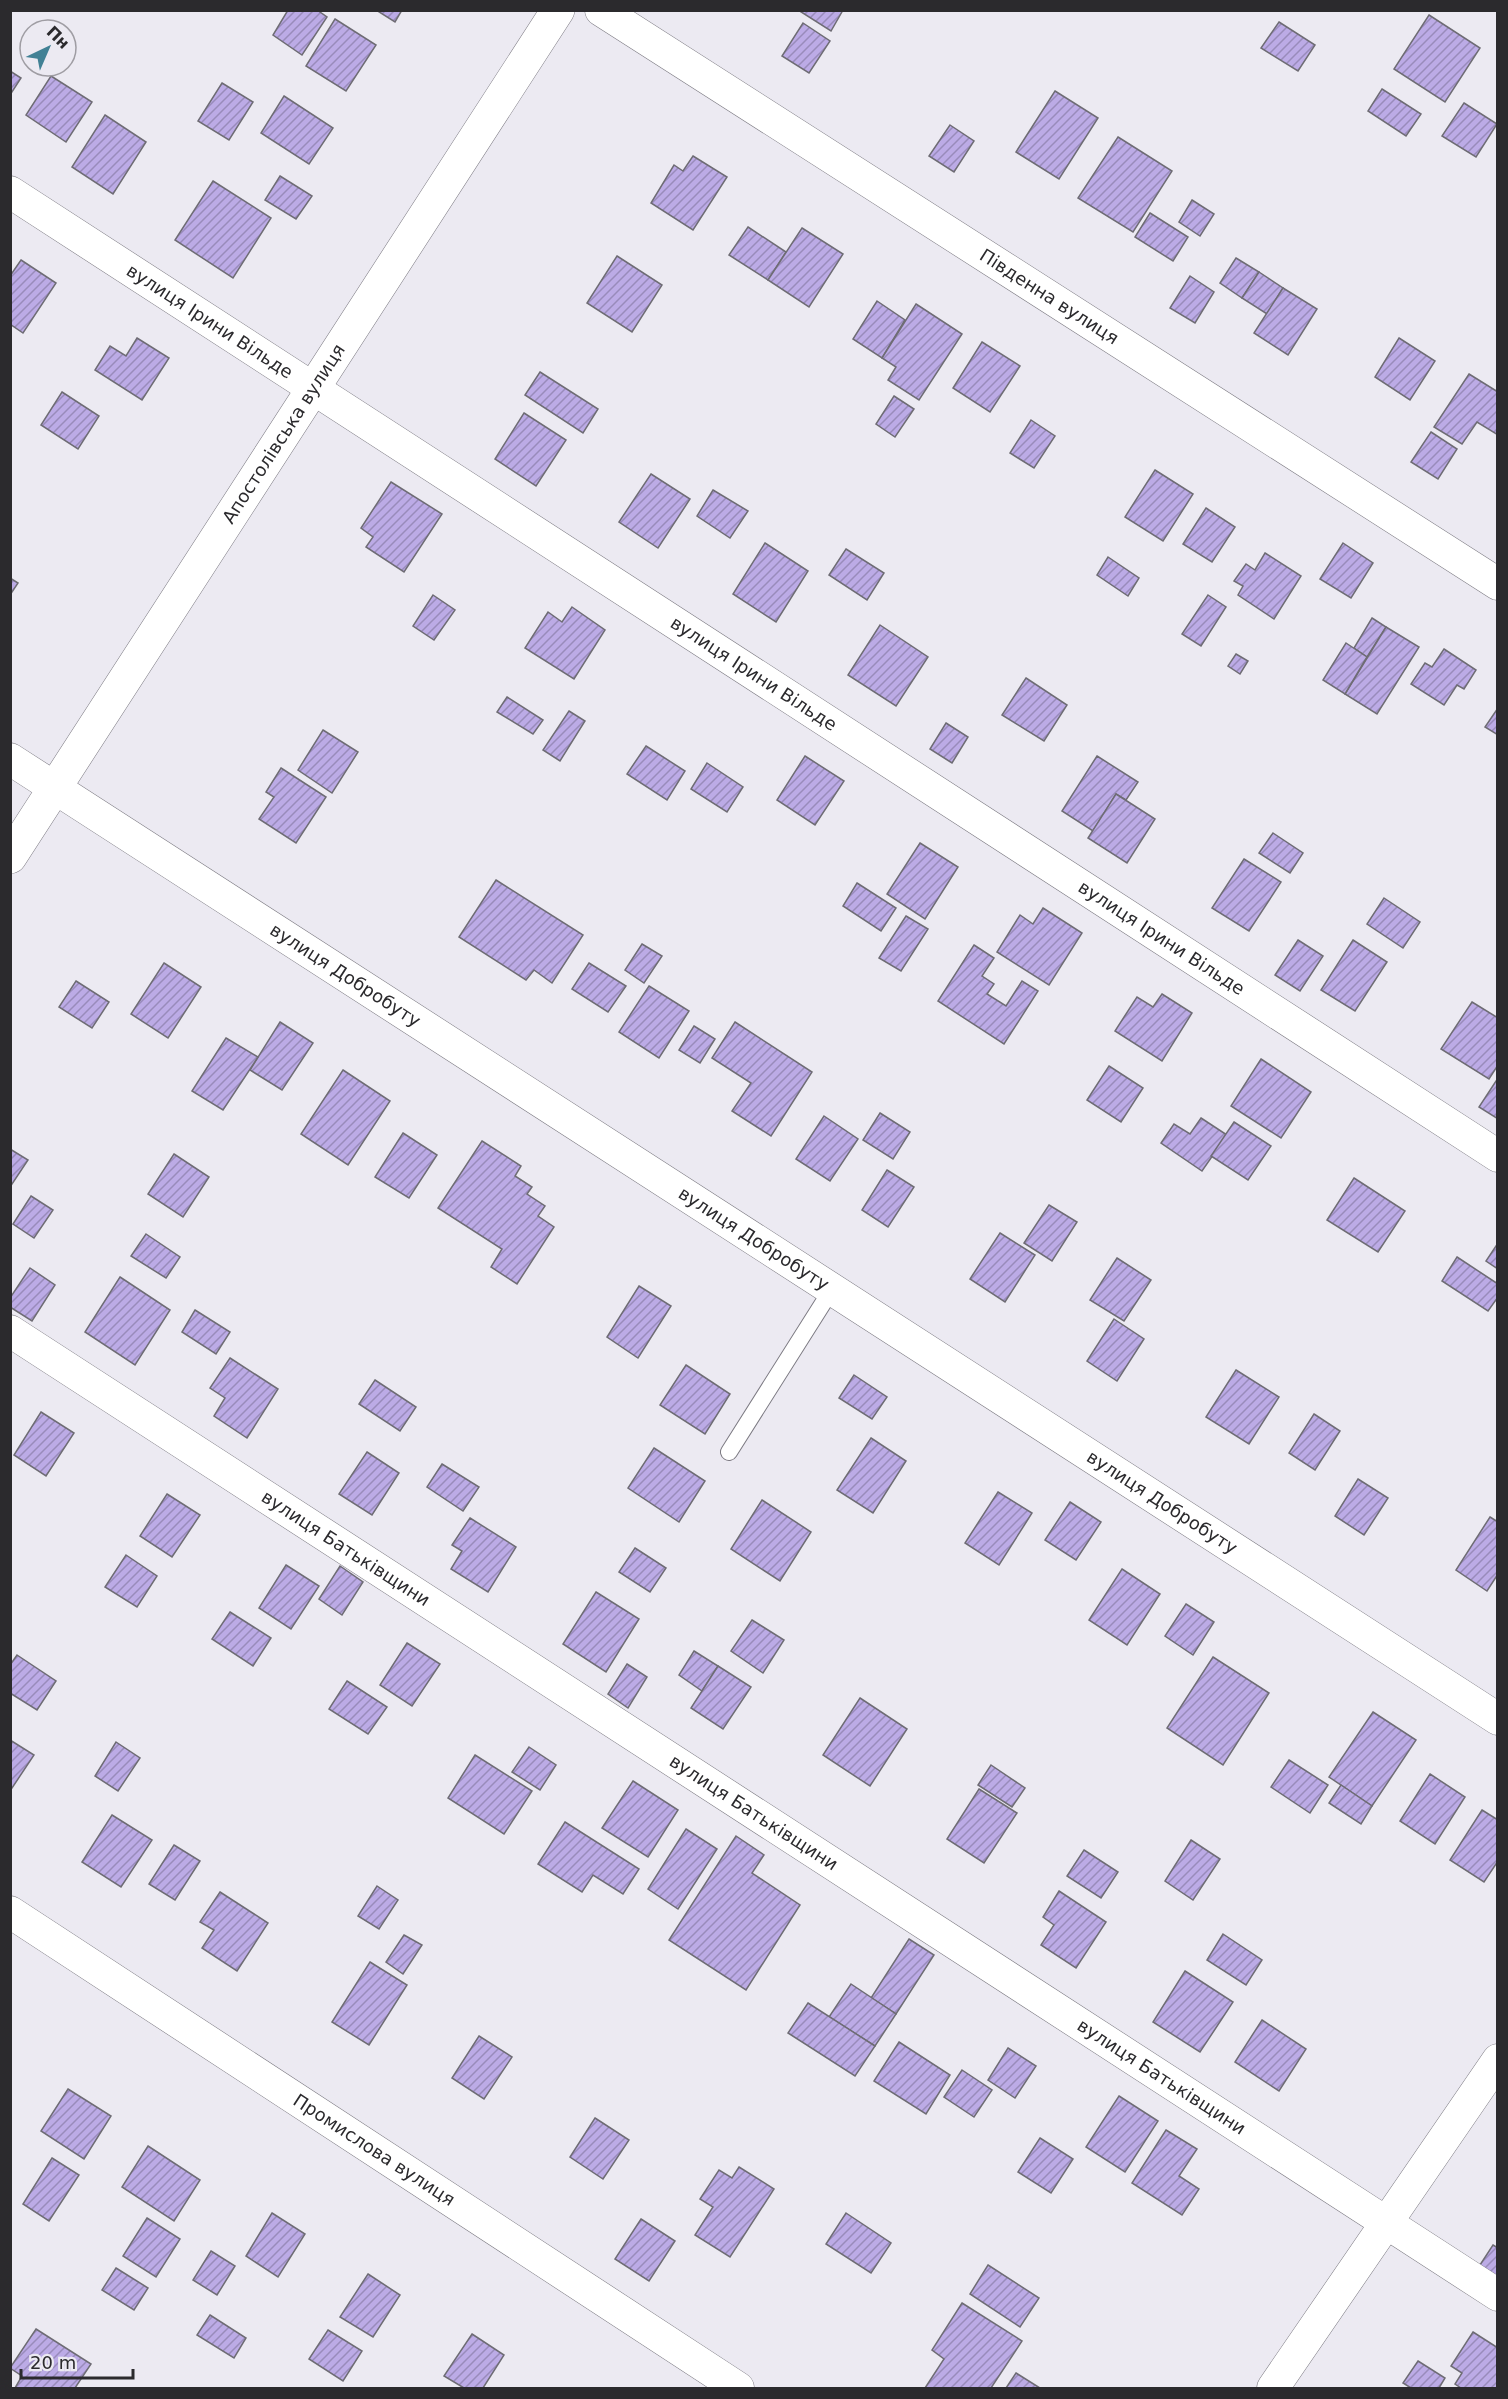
<svg xmlns="http://www.w3.org/2000/svg" width="1508" height="2399" font-family="'DejaVu Sans',sans-serif">
	<defs>
		<pattern id="building-hatch" width="6" height="6" patternUnits="userSpaceOnUse" patternTransform="scale(1.5)"><rect width="6" height="6" fill="#bcabe6"/><path d="M-1 1l2-2M0 6l6-6M5 7l2-2" fill="none" stroke="#998bbb"/></pattern>
	</defs>
	<rect width="100%" height="100%" fill="#eceaf2"/>
	<g fill="url(#building-hatch)" stroke="#6e6c74" stroke-width="1.5">
		<polygon points="288,10 317,10 327,17 302,55 273,35"/>
		<polygon points="376,10 402,10 395,22"/>
		<polygon points="798,10 843,10 831,31"/>
		<polygon points="1429,15 1480,48 1445,102 1394,69"/>
		<polygon points="335,19 376,45 346,91 306,66"/>
		<polygon points="1279,22 1315,45 1298,71 1261,48"/>
		<polygon points="803,23 830,41 809,73 782,56"/>
		<polygon points="10,71 21,78 10,95"/>
		<polygon points="51,76 92,102 66,142 26,115"/>
		<polygon points="222,83 253,102 229,140 198,121"/>
		<polygon points="1382,89 1421,114 1406,136 1368,111"/>
		<polygon points="1055,91 1098,118 1059,179 1016,152"/>
		<polygon points="284,96 333,128 309,164 261,133"/>
		<polygon points="1464,103 1497,124 1476,157 1442,136"/>
		<polygon points="105,115 146,142 113,194 72,167"/>
		<polygon points="950,125 974,141 954,172 929,156"/>
		<polygon points="1118,137 1172,171 1133,232 1078,198"/>
		<polygon points="693,156 727,177 693,230 651,203 674,165 683,171"/>
		<polygon points="280,176 312,196 296,219 265,200"/>
		<polygon points="213,181 271,218 233,278 175,240"/>
		<polygon points="1192,200 1214,214 1200,236 1179,222"/>
		<polygon points="1150,213 1188,237 1173,261 1135,237"/>
		<polygon points="748,227 786,252 768,280 729,255"/>
		<polygon points="802,228 843,254 809,307 768,280"/>
		<polygon points="617,256 662,285 632,332 587,303"/>
		<polygon points="1236,258 1259,272 1242,298 1220,283"/>
		<polygon points="21,260 56,283 23,333 10,324 10,276"/>
		<polygon points="1259,272 1283,288 1267,314 1242,298"/>
		<polygon points="1190,276 1214,292 1195,323 1170,308"/>
		<polygon points="1283,288 1317,309 1288,355 1254,333"/>
		<polygon points="877,301 905,320 882,358 853,339"/>
		<polygon points="916,304 962,334 919,400 888,380 896,367 882,358"/>
		<polygon points="137,338 169,358 142,400 95,370 110,346 126,356"/>
		<polygon points="1399,338 1435,361 1410,400 1375,377"/>
		<polygon points="982,342 1020,366 990,412 953,388"/>
		<polygon points="540,372 598,409 583,433 525,395"/>
		<polygon points="1469,374 1498,392 1498,435 1477,422 1462,444 1434,427"/>
		<polygon points="62,392 99,416 78,449 41,425"/>
		<polygon points="894,396 914,409 895,437 876,424"/>
		<polygon points="524,413 566,440 536,486 495,459"/>
		<polygon points="1031,420 1055,436 1034,468 1010,453"/>
		<polygon points="1431,432 1457,449 1438,479 1411,462"/>
		<polygon points="1155,470 1193,494 1163,541 1125,517"/>
		<polygon points="651,474 690,499 658,548 619,522"/>
		<polygon points="391,482 442,514 404,572 366,547 373,537 361,528"/>
		<polygon points="713,490 748,511 730,538 697,516"/>
		<polygon points="1206,508 1235,527 1212,562 1183,544"/>
		<polygon points="765,543 808,571 776,622 733,594"/>
		<polygon points="1343,543 1373,563 1351,598 1320,579"/>
		<polygon points="846,549 884,573 867,600 829,575"/>
		<polygon points="1265,553 1301,576 1274,619 1238,595 1243,586 1234,581 1246,564 1255,570"/>
		<polygon points="1108,557 1139,578 1128,596 1097,575"/>
		<polygon points="10,578 18,583 10,595"/>
		<polygon points="433,595 455,610 434,640 413,626"/>
		<polygon points="1208,595 1226,607 1201,646 1182,634"/>
		<polygon points="572,607 605,630 574,679 525,648 548,612 562,622"/>
		<polygon points="1372,618 1386,627 1367,657 1354,648"/>
		<polygon points="880,625 928,657 896,706 848,675"/>
		<polygon points="1386,627 1419,647 1377,714 1345,694"/>
		<polygon points="1346,643 1367,657 1345,694 1323,680"/>
		<polygon points="1444,649 1476,670 1464,689 1457,685 1444,705 1411,684 1425,663 1432,667"/>
		<polygon points="1236,654 1248,661 1240,674 1228,666"/>
		<polygon points="1026,678 1067,705 1044,741 1002,715"/>
		<polygon points="507,697 543,720 533,734 497,712"/>
		<polygon points="1498,708 1498,735 1485,727"/>
		<polygon points="569,711 585,721 560,761 543,750"/>
		<polygon points="946,723 968,737 952,763 930,749"/>
		<polygon points="323,730 358,752 332,793 298,770"/>
		<polygon points="646,746 685,771 667,800 627,774"/>
		<polygon points="805,756 844,781 815,825 777,800"/>
		<polygon points="1097,756 1138,782 1126,800 1116,794 1093,831 1062,811"/>
		<polygon points="707,763 743,787 727,812 691,789"/>
		<polygon points="281,768 326,797 296,843 259,819 274,797 266,792"/>
		<polygon points="1116,794 1155,819 1127,863 1088,838"/>
		<polygon points="1273,833 1303,853 1290,873 1259,853"/>
		<polygon points="920,843 958,867 925,919 887,894"/>
		<polygon points="1244,859 1281,882 1249,931 1212,908"/>
		<polygon points="496,880 583,935 552,983 534,970 526,980 459,937"/>
		<polygon points="857,883 896,908 881,931 843,906"/>
		<polygon points="1384,898 1420,922 1403,948 1367,924"/>
		<polygon points="1043,908 1082,933 1049,985 997,952 1020,915 1033,924"/>
		<polygon points="906,916 928,929 901,971 879,958"/>
		<polygon points="1298,940 1323,956 1300,991 1275,975"/>
		<polygon points="1353,940 1387,962 1355,1011 1321,990"/>
		<polygon points="642,944 662,956 644,983 625,970"/>
		<polygon points="974,945 994,958 982,976 994,984 987,994 1006,1006 1022,981 1038,991 1004,1044 938,1001"/>
		<polygon points="164,963 201,987 168,1038 131,1014"/>
		<polygon points="589,963 626,986 608,1012 572,989"/>
		<polygon points="76,981 109,1002 92,1028 59,1007"/>
		<polygon points="649,986 689,1011 659,1058 619,1032"/>
		<polygon points="1162,994 1192,1013 1162,1061 1115,1031 1137,997 1153,1007"/>
		<polygon points="1472,1002 1498,1018 1498,1065 1489,1079 1441,1049"/>
		<polygon points="280,1022 313,1043 282,1090 250,1070"/>
		<polygon points="735,1022 812,1072 771,1136 732,1111 751,1083 712,1058"/>
		<polygon points="694,1026 715,1039 700,1063 679,1050"/>
		<polygon points="226,1038 258,1057 223,1110 192,1091"/>
		<polygon points="1261,1059 1311,1092 1281,1138 1231,1106"/>
		<polygon points="1109,1066 1143,1088 1121,1122 1087,1100"/>
		<polygon points="343,1070 390,1101 348,1165 301,1134"/>
		<polygon points="1498,1078 1498,1119 1479,1107"/>
		<polygon points="880,1113 910,1132 893,1159 863,1140"/>
		<polygon points="824,1116 858,1139 830,1181 796,1159"/>
		<polygon points="1201,1118 1227,1135 1202,1171 1161,1143 1174,1124 1190,1134"/>
		<polygon points="1234,1122 1271,1146 1248,1180 1211,1156"/>
		<polygon points="403,1133 437,1155 409,1198 375,1177"/>
		<polygon points="482,1141 521,1166 515,1176 532,1187 527,1194 545,1206 538,1216 554,1227 517,1284 491,1267 502,1249 438,1208"/>
		<polygon points="10,1149 28,1160 10,1187"/>
		<polygon points="174,1154 209,1177 183,1217 148,1194"/>
		<polygon points="887,1170 914,1187 888,1227 862,1210"/>
		<polygon points="1354,1178 1405,1211 1378,1252 1327,1220"/>
		<polygon points="31,1196 53,1210 34,1238 13,1224"/>
		<polygon points="1049,1205 1077,1222 1052,1261 1024,1243"/>
		<polygon points="1000,1233 1035,1255 1005,1302 970,1279"/>
		<polygon points="146,1234 180,1257 166,1278 131,1256"/>
		<polygon points="1498,1243 1498,1269 1486,1261"/>
		<polygon points="1457,1257 1498,1284 1498,1297 1488,1311 1442,1281"/>
		<polygon points="1117,1258 1151,1280 1124,1321 1090,1300"/>
		<polygon points="30,1268 55,1285 32,1321 10,1307 10,1298"/>
		<polygon points="120,1277 170,1310 135,1365 85,1332"/>
		<polygon points="639,1286 671,1306 638,1358 607,1337"/>
		<polygon points="195,1310 230,1332 216,1354 182,1332"/>
		<polygon points="1114,1319 1144,1339 1117,1381 1087,1361"/>
		<polygon points="230,1358 278,1389 247,1438 214,1416 225,1398 210,1388"/>
		<polygon points="686,1365 730,1394 705,1434 660,1405"/>
		<polygon points="1236,1370 1279,1397 1249,1444 1206,1417"/>
		<polygon points="854,1375 887,1397 872,1419 839,1398"/>
		<polygon points="375,1380 416,1407 400,1431 359,1404"/>
		<polygon points="41,1412 74,1433 46,1476 14,1455"/>
		<polygon points="1314,1414 1340,1431 1315,1470 1289,1453"/>
		<polygon points="871,1438 906,1461 873,1513 837,1490"/>
		<polygon points="654,1448 705,1481 679,1522 628,1488"/>
		<polygon points="367,1452 399,1473 372,1515 339,1494"/>
		<polygon points="442,1464 479,1487 463,1511 427,1487"/>
		<polygon points="1358,1479 1388,1498 1364,1535 1335,1516"/>
		<polygon points="998,1492 1032,1513 999,1565 965,1543"/>
		<polygon points="167,1494 200,1515 172,1557 140,1536"/>
		<polygon points="762,1500 811,1532 780,1581 731,1549"/>
		<polygon points="1070,1502 1101,1522 1076,1560 1045,1540"/>
		<polygon points="1490,1517 1498,1522 1498,1574 1487,1591 1456,1570"/>
		<polygon points="470,1518 516,1547 488,1592 451,1569 462,1551 452,1545"/>
		<polygon points="635,1548 666,1568 650,1592 619,1572"/>
		<polygon points="126,1555 157,1576 137,1607 105,1587"/>
		<polygon points="286,1565 319,1586 291,1629 259,1608"/>
		<polygon points="340,1566 363,1582 342,1615 319,1599"/>
		<polygon points="1122,1569 1160,1594 1127,1645 1089,1620"/>
		<polygon points="596,1592 639,1619 606,1672 563,1644"/>
		<polygon points="1186,1604 1214,1622 1193,1655 1165,1636"/>
		<polygon points="230,1612 271,1638 253,1666 212,1639"/>
		<polygon points="752,1620 784,1640 763,1673 731,1651"/>
		<polygon points="407,1643 440,1664 412,1706 380,1685"/>
		<polygon points="694,1651 718,1666 702,1691 679,1675"/>
		<polygon points="17,1655 56,1681 37,1710 10,1693 10,1665"/>
		<polygon points="1213,1657 1269,1693 1223,1765 1167,1728"/>
		<polygon points="627,1664 647,1677 628,1708 608,1694"/>
		<polygon points="718,1666 751,1687 723,1729 691,1708"/>
		<polygon points="347,1681 387,1707 368,1734 329,1709"/>
		<polygon points="860,1698 907,1729 870,1786 823,1755"/>
		<polygon points="1373,1712 1416,1740 1372,1806 1329,1777"/>
		<polygon points="10,1740 34,1755 10,1791"/>
		<polygon points="116,1742 140,1758 118,1791 95,1776"/>
		<polygon points="529,1747 556,1765 540,1790 512,1772"/>
		<polygon points="475,1755 532,1791 504,1834 448,1798"/>
		<polygon points="1289,1760 1328,1785 1310,1813 1271,1787"/>
		<polygon points="991,1765 1025,1788 1012,1807 978,1785"/>
		<polygon points="1430,1774 1465,1797 1435,1844 1400,1821"/>
		<polygon points="633,1781 678,1810 648,1857 602,1828"/>
		<polygon points="1341,1785 1372,1806 1361,1824 1329,1803"/>
		<polygon points="979,1789 1017,1813 984,1863 947,1839"/>
		<polygon points="1482,1810 1498,1820 1498,1861 1484,1882 1450,1860"/>
		<polygon points="112,1815 152,1840 121,1887 82,1862"/>
		<polygon points="565,1822 639,1869 623,1894 593,1875 582,1892 538,1864"/>
		<polygon points="686,1829 717,1849 678,1909 648,1889"/>
		<polygon points="736,1836 764,1855 752,1873 800,1905 746,1990 669,1940"/>
		<polygon points="1191,1840 1220,1859 1193,1900 1165,1881"/>
		<polygon points="174,1845 200,1861 175,1900 149,1884"/>
		<polygon points="1084,1850 1118,1872 1101,1898 1067,1876"/>
		<polygon points="377,1886 398,1900 379,1929 358,1916"/>
		<polygon points="1059,1891 1106,1922 1076,1968 1041,1945 1054,1925 1043,1917"/>
		<polygon points="220,1892 268,1923 237,1971 202,1948 214,1930 200,1922"/>
		<polygon points="1223,1934 1262,1960 1246,1985 1207,1960"/>
		<polygon points="404,1935 422,1945 403,1974 386,1962"/>
		<polygon points="909,1939 934,1955 896,2014 871,1998"/>
		<polygon points="370,1962 407,1985 369,2045 332,2022"/>
		<polygon points="1185,1971 1233,2002 1200,2052 1153,2022"/>
		<polygon points="851,1984 896,2014 875,2046 829,2017"/>
		<polygon points="808,2003 875,2046 855,2076 788,2033"/>
		<polygon points="1262,2020 1306,2049 1279,2091 1235,2062"/>
		<polygon points="479,2036 512,2057 484,2099 452,2078"/>
		<polygon points="899,2042 950,2075 926,2114 874,2081"/>
		<polygon points="1008,2048 1036,2066 1015,2098 988,2080"/>
		<polygon points="962,2070 992,2090 974,2117 944,2097"/>
		<polygon points="68,2089 111,2116 84,2159 41,2131"/>
		<polygon points="1119,2096 1158,2121 1125,2172 1086,2147"/>
		<polygon points="595,2118 629,2140 603,2179 570,2157"/>
		<polygon points="1166,2130 1197,2149 1179,2176 1199,2189 1182,2215 1132,2183"/>
		<polygon points="1040,2138 1073,2159 1051,2193 1018,2172"/>
		<polygon points="148,2146 200,2180 174,2221 122,2187"/>
		<polygon points="52,2158 79,2175 49,2221 23,2204"/>
		<polygon points="739,2167 774,2189 730,2257 695,2235 713,2207 700,2199 719,2170 732,2178"/>
		<polygon points="272,2213 305,2234 278,2277 246,2256"/>
		<polygon points="846,2213 891,2243 871,2273 826,2244"/>
		<polygon points="147,2218 180,2239 156,2277 123,2256"/>
		<polygon points="641,2219 675,2241 649,2281 615,2259"/>
		<polygon points="1493,2245 1498,2248 1498,2285 1476,2271"/>
		<polygon points="211,2251 235,2266 217,2295 193,2280"/>
		<polygon points="988,2265 1039,2298 1020,2327 970,2294"/>
		<polygon points="116,2268 148,2288 134,2310 102,2290"/>
		<polygon points="368,2274 400,2295 373,2337 340,2317"/>
		<polygon points="962,2303 1022,2341 991,2388 925,2388 944,2359 932,2350"/>
		<polygon points="210,2315 246,2338 234,2358 197,2335"/>
		<polygon points="36,2329 91,2364 75,2388 15,2388 22,2376 10,2368"/>
		<polygon points="328,2330 362,2351 343,2381 309,2359"/>
		<polygon points="1473,2332 1498,2348 1498,2388 1461,2388 1455,2384 1462,2373 1451,2366"/>
		<polygon points="472,2334 504,2355 483,2388 464,2388 444,2376"/>
		<polygon points="1418,2361 1445,2378 1439,2388 1411,2388 1403,2383"/>
		<polygon points="1016,2373 1040,2388 1006,2388"/>
	</g>
	<g fill="none" stroke-linecap="round" stroke-linejoin="round">
		<g stroke="#7c7a82" stroke-width="18">
			<polyline id="lane" points="729,1452 832,1289"/>
		</g>
		<g stroke="#7c7a82" stroke-width="33">
			<g id="street">
				<path id="s1" d="M601,10L1498,584"/>
				<path id="s2" d="M10,192L1498,1156"/>
				<path id="s3" d="M10,759L1498,1719"/>
				<path id="s4" d="M10,1331L1498,2295"/>
				<path id="s5" d="M10,1912L738,2388"/>
				<polyline points="1273,2388 1498,2060"/>
			</g>
		</g>
		<g stroke="#7c7a82" stroke-width="34">
			<g id="secondary">
				<path id="s6" d="M10,857L558,10"/>
			</g>
		</g>
		<use href="#lane" stroke="#fff" stroke-width="16"/>
		<use href="#street" stroke="#fff" stroke-width="32"/>
		<use href="#secondary" stroke="#fff" stroke-width="33"/>
	</g>
	<g text-anchor="middle" stroke-width="4.5" stroke-linejoin="round" paint-order="stroke">
		<g font-size="18" fill="#2b2a2d" stroke="#eceaf2">
			<text dy="6" stroke="none"><textPath href="#s1" startOffset="532">Південна вулиця</textPath></text>
			<text dy="6" stroke="none"><textPath href="#s2" startOffset="238">вулиця Ірини Вільде</textPath></text>
			<text dy="6" stroke="none"><textPath href="#s6" startOffset="504">Апостолівська вулиця</textPath></text>
			<text dy="6" stroke="none"><textPath href="#s2" startOffset="886">вулиця Ірини Вільде</textPath></text>
			<text dy="6" stroke="none"><textPath href="#s2" startOffset="1372">вулиця Ірини Вільде</textPath></text>
			<text dy="6" stroke="none"><textPath href="#s3" startOffset="399">вулиця Добробуту</textPath></text>
			<text dy="6" stroke="none"><textPath href="#s3" startOffset="885">вулиця Добробуту</textPath></text>
			<text dy="6" stroke="none"><textPath href="#s3" startOffset="1371">вулиця Добробуту</textPath></text>
			<text dy="6" stroke="none"><textPath href="#s4" startOffset="400">вулиця Батьківщини</textPath></text>
			<text dy="6" stroke="none"><textPath href="#s4" startOffset="886">вулиця Батьківщини</textPath></text>
			<text dy="6" stroke="none"><textPath href="#s4" startOffset="1372">вулиця Батьківщини</textPath></text>
			<text dy="6" stroke="none"><textPath href="#s5" startOffset="435">Промислова вулиця</textPath></text>
		</g>
	</g>
	<rect width="1508" height="2399" fill="none" stroke="#2b2a2d" stroke-width="24"/>
	<g transform="translate(48 48) rotate(44)"><circle r="28" fill="#eceaf2" stroke="#9f9da3" stroke-width="1.5"/>
	<path d="M0-4.5L10 22L0 15L-10 22Z" fill="#418195"/>
	<text y="-9" font-size="16" font-weight="bold" text-anchor="middle" fill="#2b2a2d">Пн</text>
	</g>
	<path d="M21 2369v9h112v-9" fill="none" stroke="#2b2a2d" stroke-width="3"/>
	<text x="30" y="2369" font-size="18" fill="#2b2a2d" stroke="#eceaf2" stroke-width="4.5" paint-order="stroke">20 m</text>
</svg>
